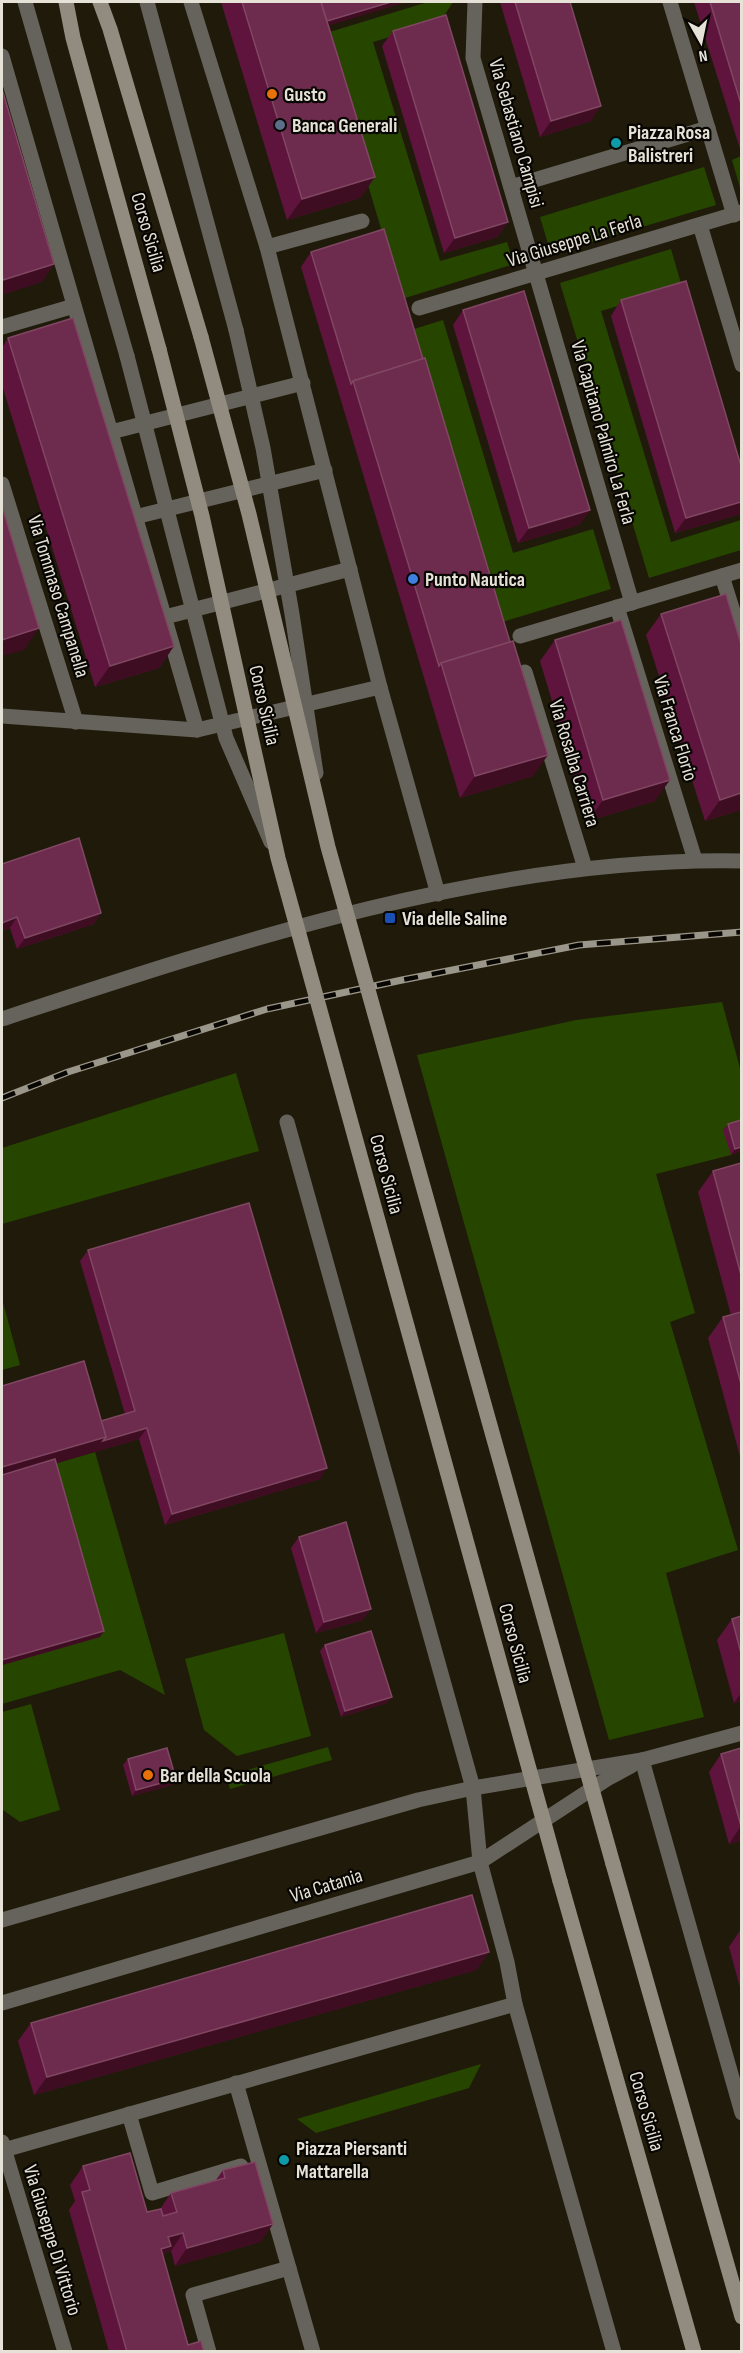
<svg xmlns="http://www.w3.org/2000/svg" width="743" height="2353" font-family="'Sofia Sans Condensed',sans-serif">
	<rect width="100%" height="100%" fill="#201a0a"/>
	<g fill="#264600">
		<polygon points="428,2 453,2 440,22 373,42 440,261 507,242 514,264 402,299 323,34"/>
		<polygon points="741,156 742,157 741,191 732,160"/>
		<polygon points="704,167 716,205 551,254 540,217"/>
		<polygon points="671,249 682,287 601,311 671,542 741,520 741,550 649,578 560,283"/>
		<polygon points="443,320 513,553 593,529 611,589 499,623 411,330"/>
		<polygon points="722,1002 741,1072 741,1125 731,1155 656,1174 695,1313 670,1322 738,1550 666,1573 704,1717 609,1740 417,1055 576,1020"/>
		<polygon points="236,1073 259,1151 2,1224 2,1148"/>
		<polygon points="2,1299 20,1365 2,1370"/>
		<polygon points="95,1452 165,1695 120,1670 2,1704 2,1665 100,1636 51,1465"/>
		<polygon points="284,1633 311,1736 237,1756 204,1730 185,1659"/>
		<polygon points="31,1704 60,1810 20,1822 3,1810 2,1805 2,1712"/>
		<polygon points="328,1747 332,1760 230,1789 226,1776"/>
		<polygon points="481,2064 469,2088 316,2133 297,2119"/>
	</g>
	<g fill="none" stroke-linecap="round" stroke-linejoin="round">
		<g stroke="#65635b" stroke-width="15">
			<polyline points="191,2 267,247 380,687 438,894"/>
			<polyline points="475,2 473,58 632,603"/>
			<polyline points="670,2 734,215"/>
			<polyline points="2,56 197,730"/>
			<polyline points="511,187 708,128"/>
			<polyline points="700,225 742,365"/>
			<polyline points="267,247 362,221"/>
			<polyline points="419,308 742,212"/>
			<polyline points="2,327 74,306"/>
			<polyline points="111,432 303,383"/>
			<polyline points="2,484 76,722"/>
			<polyline points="135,517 325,470"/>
			<polyline points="722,576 742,640"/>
			<polyline points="617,607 695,860"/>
			<polyline points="165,617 350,569"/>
			<polyline points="520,636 742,570"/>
			<polyline points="525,672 585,868"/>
			<polyline points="2,716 197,730 380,687"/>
			<polyline points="287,1122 473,1788 480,1862 507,1962 515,2004 614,2352"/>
			<polyline points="642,1760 742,2113"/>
			<polyline points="2,1920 418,1800 473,1788 642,1760 742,1733"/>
			<polyline points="2,2003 480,1862 607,1779 631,1766"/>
			<polyline points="236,2083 313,2352"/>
			<polyline points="129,2114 152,2193 241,2166"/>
			<polyline points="2,2142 65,2352"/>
			<polyline points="4,2150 515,2004"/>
			<polyline points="209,2352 193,2295 289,2268"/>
		</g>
		<g stroke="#65635b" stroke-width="15">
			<polyline points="25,2 127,356"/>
			<polyline points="147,2 236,330"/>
			<path d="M2,1019C235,942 493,856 742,861"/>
		</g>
		<g stroke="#918c7f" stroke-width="15">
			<polyline points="66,2 73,38 159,349"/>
			<polyline points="100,2 110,29 201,337"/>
			<polyline points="613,1864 742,2317"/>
			<polyline points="560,1881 694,2352"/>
		</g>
		<g stroke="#9b968a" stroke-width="7">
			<polyline id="rail" points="2,1098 68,1072 267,1009 402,980 579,945 742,932"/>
		</g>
		<use href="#rail" stroke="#080602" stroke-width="4.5" stroke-dasharray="14" stroke-linecap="butt"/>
		<g stroke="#65635b" stroke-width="15">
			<polyline points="236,330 263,448 292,614 316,773"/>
			<polyline points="127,356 226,738 271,842"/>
		</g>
		<g stroke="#918c7f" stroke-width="15">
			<polyline points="201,337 249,514 328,847 613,1864"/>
			<polyline points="159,349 202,516 278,858 560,1881"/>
		</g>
	</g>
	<g fill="#5e143d">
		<polygon points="221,2 406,2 329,25 375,177 360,198 287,220"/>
		<polygon points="500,2 570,2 591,121 540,137"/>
		<polygon points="694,2 741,2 741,148 740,149"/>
		<polygon points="393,31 508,222 497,237 444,253 382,46"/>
		<polygon points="311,252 533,776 460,798 301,267"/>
		<polygon points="621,300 741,514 675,533 611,316"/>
		<polygon points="463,310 590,510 579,525 518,543 453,325"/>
		<polygon points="8,338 174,646 159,668 95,687 2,385 2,348"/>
		<polygon points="661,614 741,644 741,810 705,821 646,635"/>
		<polygon points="555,640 655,801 588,821 540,661"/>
		<polygon points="2,864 94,924 17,949 10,928 2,931"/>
		<polygon points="728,1124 741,1151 731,1155 723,1130"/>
		<polygon points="741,1163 741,1460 708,1338 723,1317 731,1315 698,1192 713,1171"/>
		<polygon points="88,1250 320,1479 165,1525 139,1439 56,1463 100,1637 2,1665 2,1386 101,1421 125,1414 80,1261"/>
		<polygon points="299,1537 363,1620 316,1633 291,1548"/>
		<polygon points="741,1616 741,1701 734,1703 717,1640 732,1619"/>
		<polygon points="325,1645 387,1703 341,1717 320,1651"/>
		<polygon points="741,1748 741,1841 729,1844 709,1772 721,1754"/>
		<polygon points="128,1759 172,1785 132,1796 123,1765"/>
		<polygon points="741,1929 741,1991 729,1947"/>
		<polygon points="489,1952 476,1970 34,2095 18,2041 31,2023"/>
		<polygon points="83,2166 147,2212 160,2209 171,2193 216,2180 223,2170 273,2224 260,2242 175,2266 171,2251 166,2252 163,2257 188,2345 204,2352 109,2352 69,2210 75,2201 70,2185"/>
	</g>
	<g fill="#3f0d21">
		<polygon points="391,2 406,2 321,28 325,22"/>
		<polygon points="601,106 591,121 540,137 551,121"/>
		<polygon points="375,177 360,198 287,220 302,199"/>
		<polygon points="508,222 497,237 444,253 455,238"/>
		<polygon points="54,264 42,282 2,295 2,283 3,280"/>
		<polygon points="741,502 741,514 675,533 686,518"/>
		<polygon points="590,510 579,525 518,543 529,528"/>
		<polygon points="39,628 24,650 2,656 2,640"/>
		<polygon points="174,646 159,668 95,687 110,666"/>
		<polygon points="548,755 533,776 460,798 475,776"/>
		<polygon points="670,780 655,801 588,821 603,800"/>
		<polygon points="741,793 741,810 705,821 720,800"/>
		<polygon points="101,913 94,924 17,949 25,938"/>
		<polygon points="17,917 10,928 2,931 2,923"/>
		<polygon points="741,1147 741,1151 731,1155 735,1149"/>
		<polygon points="147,1428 139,1439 2,1479 2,1467 106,1437"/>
		<polygon points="327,1468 320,1479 165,1525 172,1514"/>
		<polygon points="371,1609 363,1620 316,1633 324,1622"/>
		<polygon points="104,1631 100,1637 2,1665 2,1660"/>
		<polygon points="741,1693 741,1701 734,1703"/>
		<polygon points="392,1697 387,1703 341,1717 345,1711"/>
		<polygon points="176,1779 172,1785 132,1796 136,1790"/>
		<polygon points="741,1826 741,1841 729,1844"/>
		<polygon points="489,1952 476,1970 34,2095 47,2077"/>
		<polygon points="273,2224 260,2242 175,2266 187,2248"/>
		<polygon points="183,2233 171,2251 166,2252 158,2264 148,2267 168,2237"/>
	</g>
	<g fill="#6d2b4d" stroke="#804763" stroke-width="1.5">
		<polygon points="242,2 321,2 375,177 302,199"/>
		<polygon points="321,2 391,2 327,21"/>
		<polygon points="515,2 570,2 601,106 551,121"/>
		<polygon points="710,2 741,2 741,104"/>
		<polygon points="446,15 508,222 455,238 393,31"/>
		<polygon points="2,89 54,264 3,280 2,273"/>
		<polygon points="384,229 423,359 353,381 351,384 311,252"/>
		<polygon points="686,281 741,466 741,502 686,518 621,300"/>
		<polygon points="524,291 590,510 529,528 463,310"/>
		<polygon points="73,318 174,646 110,666 8,338"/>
		<polygon points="425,358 510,642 441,663 439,666 353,381"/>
		<polygon points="2,506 39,628 2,640"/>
		<polygon points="726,594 741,644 741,793 720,800 661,614"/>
		<polygon points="621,620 670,780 603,800 555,640"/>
		<polygon points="513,641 548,755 475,776 441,663"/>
		<polygon points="79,838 101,913 25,938 17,917 2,923 2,864"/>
		<polygon points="741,1120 741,1147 735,1149 728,1124"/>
		<polygon points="741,1163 741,1275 713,1171"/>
		<polygon points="249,1203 327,1468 172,1514 147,1428 103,1441 106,1437 101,1421 135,1411 88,1250"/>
		<polygon points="741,1312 741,1384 723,1317"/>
		<polygon points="84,1361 106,1437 2,1467 2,1386"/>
		<polygon points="55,1459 104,1631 2,1660 2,1475"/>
		<polygon points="346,1522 371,1609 324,1622 299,1537"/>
		<polygon points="741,1616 741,1653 732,1619"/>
		<polygon points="371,1631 392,1697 345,1711 325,1645"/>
		<polygon points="167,1748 176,1779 136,1790 128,1759"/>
		<polygon points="741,1748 741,1826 721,1754"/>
		<polygon points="472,1895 489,1952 47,2077 31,2023"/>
		<polygon points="130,2153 147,2212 161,2209 163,2216 177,2212 171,2193 225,2178 223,2170 255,2162 273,2224 187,2248 183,2233 168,2237 171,2246 161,2249 188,2345 201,2341 204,2352 127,2352 82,2192 90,2190 83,2166"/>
	</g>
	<g fill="#e8710a" stroke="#080602" stroke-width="2">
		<circle cx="272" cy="94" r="6"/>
		<circle cx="148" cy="1775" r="6"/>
	</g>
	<circle fill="#5c6f8a" stroke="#080602" stroke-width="2" cx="280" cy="125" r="6"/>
	<g fill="#0f9aa8" stroke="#080602" stroke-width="2">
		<circle cx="616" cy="143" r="6"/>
		<circle cx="284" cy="2160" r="6"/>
	</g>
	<circle fill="#3f7fe0" stroke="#080602" stroke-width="2" cx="413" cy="579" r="6"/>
	<rect fill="#1a4fb4" stroke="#080602" stroke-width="2" x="384" y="912" width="12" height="12" rx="3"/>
	<g text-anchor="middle" stroke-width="4.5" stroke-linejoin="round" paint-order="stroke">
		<g font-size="20" font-weight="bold" fill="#e6e2d8" stroke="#080602" text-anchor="start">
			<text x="284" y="101">Gusto</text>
			<text x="292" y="132">Banca Generali</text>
			<text x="628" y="139">Piazza Rosa<tspan x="628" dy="23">Balistreri</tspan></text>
			<text x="425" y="586">Punto Nautica</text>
			<text x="402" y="925">Via delle Saline</text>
			<text x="160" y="1782">Bar della Scuola</text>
			<text x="296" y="2155">Piazza Piersanti<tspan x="296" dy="23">Mattarella</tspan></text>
		</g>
		<g font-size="20" fill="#e6e2d8" stroke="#080602">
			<text transform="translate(517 133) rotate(74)" y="7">Via Sebastiano Campisi</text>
			<text transform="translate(149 232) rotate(74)" y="7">Corso Sicilia</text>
			<text transform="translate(574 240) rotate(-17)" y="7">Via Giuseppe La Ferla</text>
			<text transform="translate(604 432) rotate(74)" y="7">Via Capitano Palmiro La Ferla</text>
			<text transform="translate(59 596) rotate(73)" y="7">Via Tommaso Campanella</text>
			<text transform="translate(265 705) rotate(77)" y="7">Corso Sicilia</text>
			<text transform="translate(676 728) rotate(73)" y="7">Via Franca Florio</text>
			<text transform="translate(575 763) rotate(73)" y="7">Via Rosalba Carriera</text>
			<text transform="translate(387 1174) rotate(75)" y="7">Corso Sicilia</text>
			<text transform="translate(516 1643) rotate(75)" y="7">Corso Sicilia</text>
			<text transform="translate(326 1885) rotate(-17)" y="7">Via Catania</text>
			<text transform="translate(647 2111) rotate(74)" y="7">Corso Sicilia</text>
			<text transform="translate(53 2240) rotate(73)" y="7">Via Giuseppe Di Vittorio</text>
		</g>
	</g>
	<rect width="743" height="2353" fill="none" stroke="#e6e2d8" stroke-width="6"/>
	<g transform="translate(701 42) rotate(171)" stroke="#080602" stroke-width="4.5" paint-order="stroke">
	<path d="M0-4.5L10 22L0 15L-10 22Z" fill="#e6e2d8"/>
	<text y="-9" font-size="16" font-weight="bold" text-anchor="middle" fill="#e6e2d8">N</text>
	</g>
</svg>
